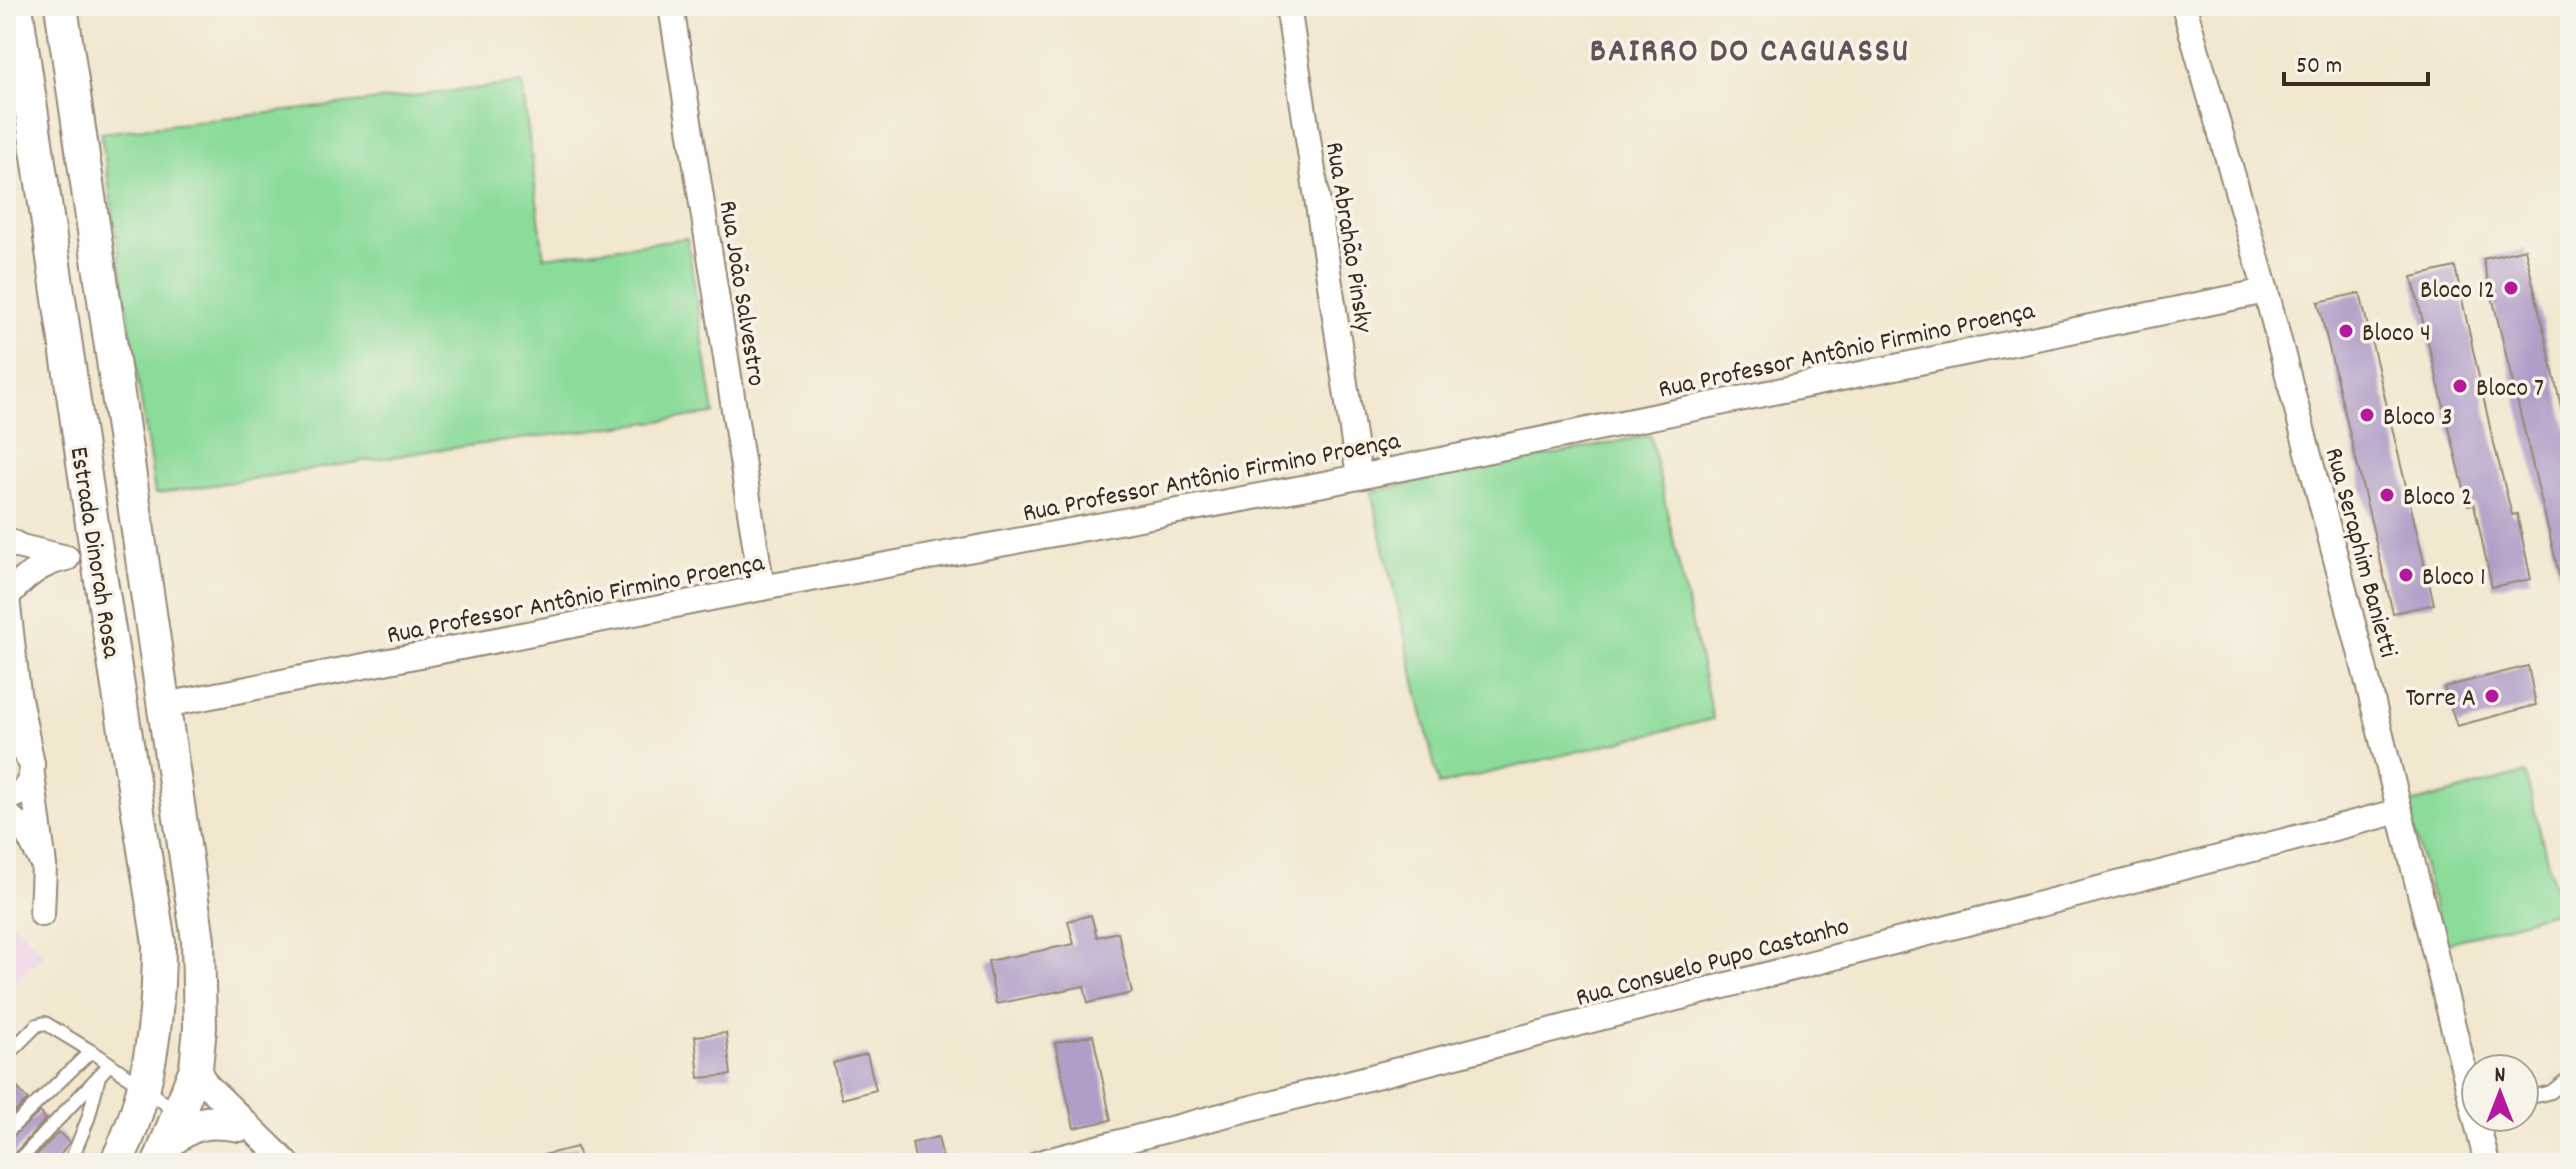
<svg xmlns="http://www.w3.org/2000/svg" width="2576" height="1169" font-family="Dekko,sans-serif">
	<rect width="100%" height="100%" fill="#f7f3e8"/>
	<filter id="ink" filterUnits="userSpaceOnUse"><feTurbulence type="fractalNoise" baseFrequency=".0125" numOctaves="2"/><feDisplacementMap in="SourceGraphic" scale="16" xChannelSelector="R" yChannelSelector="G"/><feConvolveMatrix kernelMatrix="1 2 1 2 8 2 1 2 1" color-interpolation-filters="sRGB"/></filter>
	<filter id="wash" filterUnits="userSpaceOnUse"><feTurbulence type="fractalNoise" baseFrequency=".006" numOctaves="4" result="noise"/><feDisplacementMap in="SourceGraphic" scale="32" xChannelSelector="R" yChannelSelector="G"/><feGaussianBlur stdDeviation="1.8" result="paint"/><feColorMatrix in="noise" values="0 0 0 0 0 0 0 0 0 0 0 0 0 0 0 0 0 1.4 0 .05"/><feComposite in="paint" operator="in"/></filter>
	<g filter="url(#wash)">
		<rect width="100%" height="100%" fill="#f2e7cf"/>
		<polygon fill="#eed0e8" points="6,916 44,954 6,991"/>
		<g fill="#8bdb9a" stroke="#63825c" stroke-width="2">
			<polygon points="522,83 544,257 687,238 714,414 429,451 155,494 101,133"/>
			<polygon points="1650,435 1713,719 1439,785 1371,492"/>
			<polygon points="2525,773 2560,910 2444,944 2407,805"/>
		</g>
		<g id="blocks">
			<g fill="#b09dc8">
				<polygon points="2525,249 2570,446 2570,591 2563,591 2483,259"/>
				<polygon points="2455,267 2491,432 2512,515 2517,514 2531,579 2492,587 2474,504 2468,505 2412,277"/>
				<polygon points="2360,293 2434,604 2393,613 2318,302"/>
				<polygon points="2528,666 2536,705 2457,726 2444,687"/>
				<polygon points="1091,915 1097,937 1118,932 1132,993 1088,1003 1084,986 996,1004 988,961 1074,944 1068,921"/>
				<polygon points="726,1033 731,1075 699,1078 695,1036"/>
				<polygon points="1093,1035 1111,1120 1074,1128 1055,1043"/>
				<polygon points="867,1054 876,1090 842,1099 833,1063"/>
				<polygon points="6,1075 28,1100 6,1120"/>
				<polygon points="40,1112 46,1119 6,1163 6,1142"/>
				<polygon points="59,1132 69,1142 55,1163 29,1163"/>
				<polygon points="938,1137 944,1163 916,1163 912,1143"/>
				<polygon points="577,1147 581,1163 536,1163 535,1157"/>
			</g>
		</g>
	</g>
	<g filter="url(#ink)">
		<use href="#blocks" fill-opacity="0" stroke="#968876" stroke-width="2"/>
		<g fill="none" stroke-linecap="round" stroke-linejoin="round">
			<g stroke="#968876" stroke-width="16">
				<g id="lane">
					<polyline points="6,1056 37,1025 45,1023 99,1056 166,1104 171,1117"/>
					<polyline points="2524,1099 2551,1092 2570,1077"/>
					<polyline points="6,1133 91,1051"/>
					<polyline points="17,1163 110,1064"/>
					<polyline points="70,1163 88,1119 99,1076"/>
				</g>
			</g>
			<g stroke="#968876" stroke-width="28">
				<g id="street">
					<polyline points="671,6 762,588"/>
					<polyline points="1288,6 1359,476"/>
					<polyline points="2184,6 2266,291 2360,651 2487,1163"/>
					<path d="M6,539L21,547L67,558C41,563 24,577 7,597"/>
					<polyline points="6,589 18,693 32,764"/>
					<polyline points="165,705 762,588 1329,483 2266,291"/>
					<path d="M6,741L19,745L32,764C32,783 25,794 6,798"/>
					<polyline points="32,775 44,865 42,914"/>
					<polyline points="6,813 27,833 41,860"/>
					<polyline points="196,1068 207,1085 287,1163"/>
					<polyline points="1039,1163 2400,811"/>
				</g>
			</g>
			<g stroke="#968876" stroke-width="36">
				<g id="secondary">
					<path d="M16,6L93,530L159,943C159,1018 150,1095 116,1163"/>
					<polyline points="61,6 198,940 200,1028 196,1068 159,1163"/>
					<path d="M169,1142C192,1121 210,1120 240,1125"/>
				</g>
			</g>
			<use href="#lane" stroke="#fff" stroke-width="12"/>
			<use href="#street" stroke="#fff" stroke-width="24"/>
			<use href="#secondary" stroke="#fff" stroke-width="32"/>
		</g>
	</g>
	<g fill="#b5179e" stroke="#f7f3e8" stroke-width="3">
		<circle cx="2511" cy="288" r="8"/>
		<circle cx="2346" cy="331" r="8"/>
		<circle cx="2460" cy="386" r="8"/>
		<circle cx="2367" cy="415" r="8"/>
		<circle cx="2387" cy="495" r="8"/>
		<circle cx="2406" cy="575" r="8"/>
		<circle cx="2492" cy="696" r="8"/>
	</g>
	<g text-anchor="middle" stroke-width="7" stroke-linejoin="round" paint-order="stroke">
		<g font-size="26" fill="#3b2a1e" stroke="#f7f3e8">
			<text transform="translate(1351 237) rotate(81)" y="9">Rua Abrahão Pinsky</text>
			<text transform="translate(744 293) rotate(81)" y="9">Rua João Salvestro</text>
			<text transform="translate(1846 348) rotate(-12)" y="9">Rua Professor Antônio Firmino Proença</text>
			<text transform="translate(1211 475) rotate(-11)" y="9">Rua Professor Antônio Firmino Proença</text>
			<text transform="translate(97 552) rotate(81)" y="9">Estrada Dinorah Rosa</text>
			<text transform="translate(2363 552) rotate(75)" y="9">Rua Seraphim Banietti</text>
			<text transform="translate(575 597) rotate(-11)" y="9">Rua Professor Antônio Firmino Proença</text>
			<text transform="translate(1712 960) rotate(-15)" y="9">Rua Consuelo Pupo Castanho</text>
		</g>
		<g font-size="26" fill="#3b2a1e" stroke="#f7f3e8" text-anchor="start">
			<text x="2495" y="297" text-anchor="end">Bloco 12</text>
			<text x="2362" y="340">Bloco 4</text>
			<text x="2476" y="395">Bloco 7</text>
			<text x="2383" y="424">Bloco 3</text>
			<text x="2403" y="504">Bloco 2</text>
			<text x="2422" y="584">Bloco 1</text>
			<text x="2476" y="705" text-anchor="end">Torre A</text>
		</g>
		<g font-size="34" font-weight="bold" letter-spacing="2" fill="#64525a" stroke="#f7f3e8">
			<text x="1750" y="60">BAIRRO DO CAGUASSU</text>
		</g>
	</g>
	<rect width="2576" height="1169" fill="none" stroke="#f7f3e8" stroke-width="32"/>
	<g transform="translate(2500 1093)"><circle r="38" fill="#f7f3e8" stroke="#aca397" stroke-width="2"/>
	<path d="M0-6L14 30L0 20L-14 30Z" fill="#b5179e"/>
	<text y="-12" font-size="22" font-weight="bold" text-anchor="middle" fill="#3b2a1e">N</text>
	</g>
	<path d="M2284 72v12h144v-12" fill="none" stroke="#3b2a1e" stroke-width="4"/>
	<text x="2296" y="72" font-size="24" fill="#3b2a1e" stroke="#f7f3e8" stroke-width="6" paint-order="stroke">50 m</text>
</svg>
